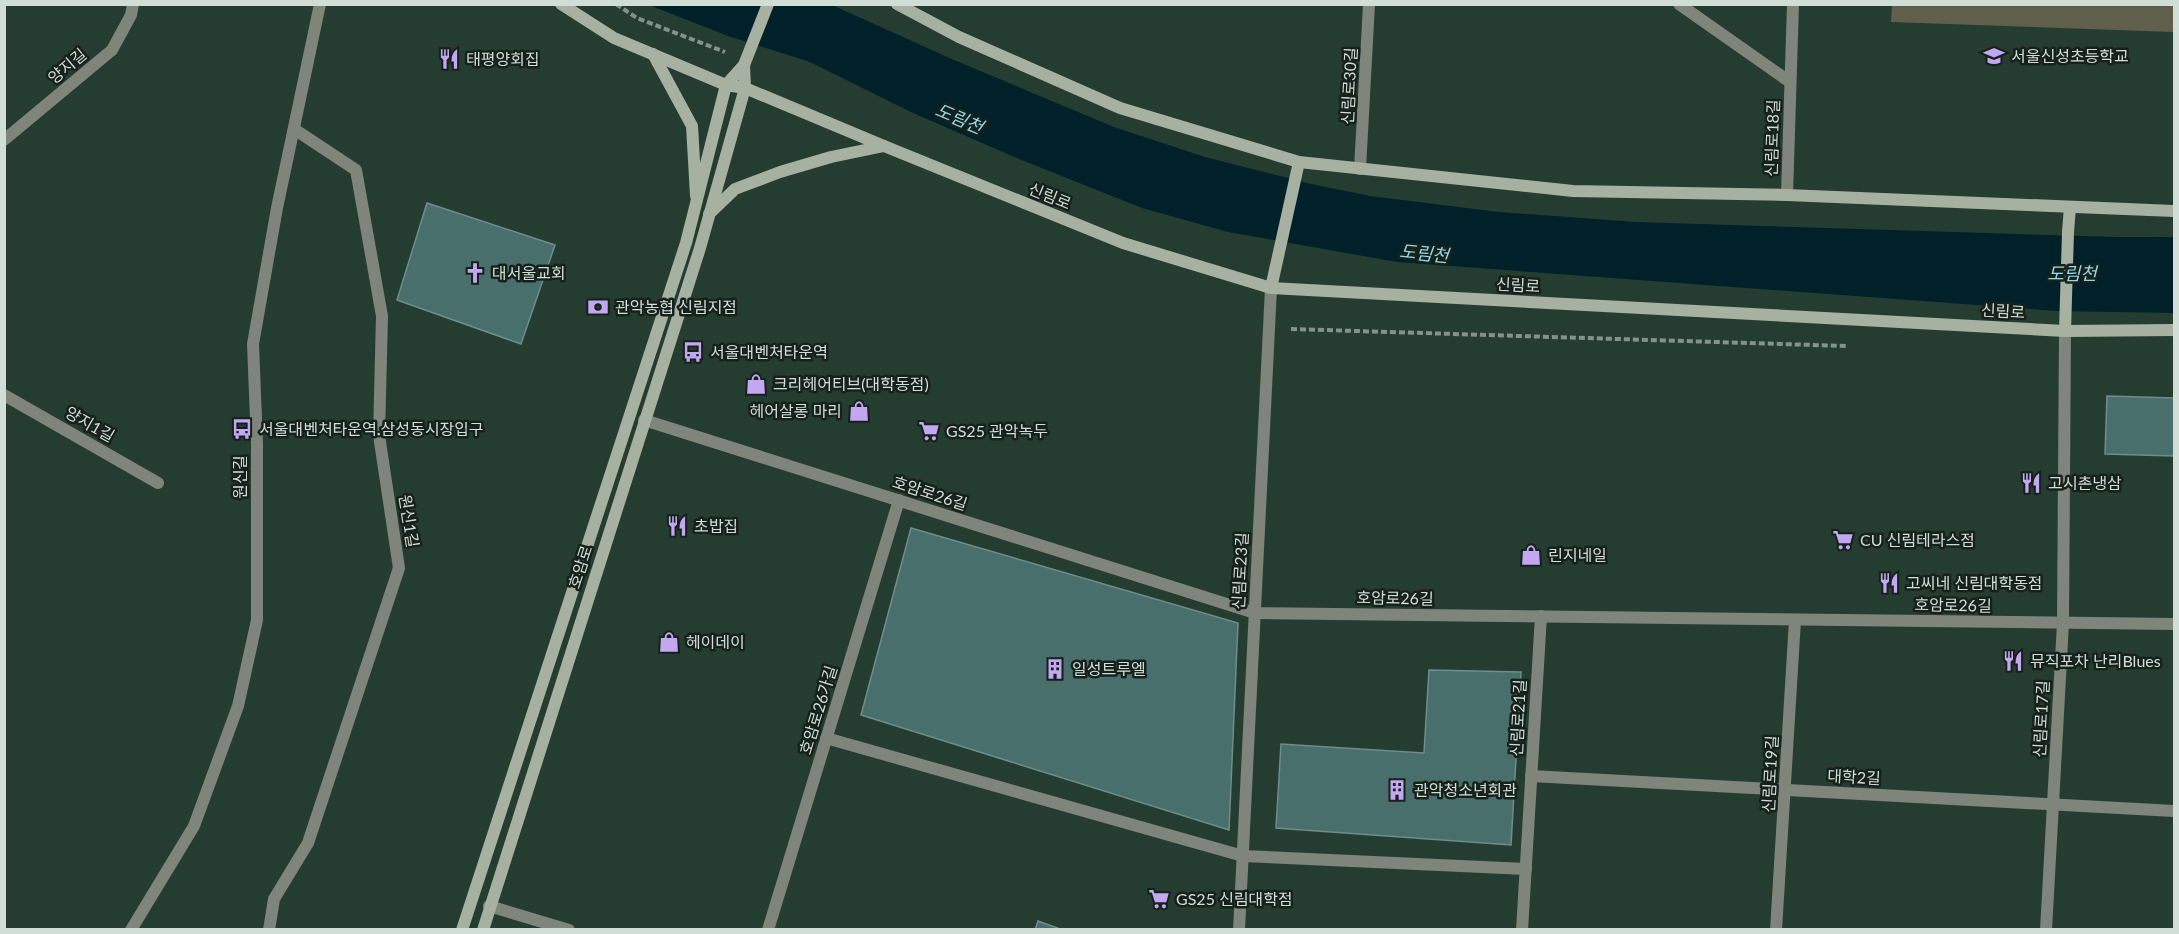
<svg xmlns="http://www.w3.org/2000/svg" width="2179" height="934" font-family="Lato,'Noto Sans KR',sans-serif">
	<rect width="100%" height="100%" fill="#253d31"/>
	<polygon fill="#605f4c" points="1892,5 2174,5 2174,32 1891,22"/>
	<polygon fill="#00212a" points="649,5 832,5 954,60 1114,127 1205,157 1311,184 1370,196 1499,212 1636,222 2116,237 2174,237 2174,313 2056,311 1397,262 1228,232 1142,208 1024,161 913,113 810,62 728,36"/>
	<g fill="#486f6c" stroke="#6d8e8b" stroke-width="1.5">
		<polygon points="427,203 555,245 521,344 397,300"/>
		<polygon points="2107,396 2174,398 2174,456 2105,454"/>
		<polygon points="911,528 1238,623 1229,830 861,715"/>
		<polygon points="1429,670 1521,672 1511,845 1276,828 1281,744 1424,753"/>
		<polygon points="1038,921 1063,930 1035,930"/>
	</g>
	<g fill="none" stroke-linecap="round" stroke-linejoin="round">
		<g stroke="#81948a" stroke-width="4" stroke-dasharray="6 3" stroke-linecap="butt">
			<polyline points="616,4 637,18 725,52"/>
			<polyline points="1291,329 1847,346"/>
		</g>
		<g stroke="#7f857b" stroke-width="12">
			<polyline points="1679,4 1790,82"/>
			<polyline points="4,140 112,50 131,15 133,4"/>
			<polyline points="1360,169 1369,4"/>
			<polyline points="1787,195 1793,4"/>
			<polyline points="4,395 158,483"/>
			<polyline points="644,420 1255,613 2174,624"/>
			<polyline points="826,738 1243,856 1526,869"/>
			<polyline points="1531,776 2174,811"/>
			<polyline points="489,906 569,930"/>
			<polyline points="269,930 274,899 308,843 399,568 379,435 382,316 356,170 294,129"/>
			<polyline points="768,930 899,500"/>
			<polyline points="1239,930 1271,288"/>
			<polyline points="1522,930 1541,616"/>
			<polyline points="1776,930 1795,620"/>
			<polyline points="2046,930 2063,623 2065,331"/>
		</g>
		<polyline stroke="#7f857b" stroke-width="12" points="131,930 194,826 238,706 257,620 257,444 253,344 277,208 320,4"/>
		<g stroke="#a7b1a1" stroke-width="12">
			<polyline points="561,4 614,38 726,85"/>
			<polyline points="897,4 959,37 1120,108 1299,162 1573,191 1787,195 2174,211"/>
			<polyline points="653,54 692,126 696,196"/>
			<polyline points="709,214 735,189 780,172 831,157 884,146 1123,243 1271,288 2065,331 2174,330"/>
			<polyline points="1271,288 1299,162"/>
			<polyline points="2065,331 2068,232"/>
			<polyline points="462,930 686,243 726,85 744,65 768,4"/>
			<polyline points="483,930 700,248 745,88 744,65"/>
		</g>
		<g stroke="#a7b1a1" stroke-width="12">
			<polyline points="726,85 745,88 884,146"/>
			<polyline points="2068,232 2070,207"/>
		</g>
	</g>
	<defs>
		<g id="school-bare" transform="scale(1.62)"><path d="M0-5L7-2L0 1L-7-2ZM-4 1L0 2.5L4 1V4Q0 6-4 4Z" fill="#c4a7f1" stroke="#17211c" stroke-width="2.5" paint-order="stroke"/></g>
		<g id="restaurant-bare" transform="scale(1.62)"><path d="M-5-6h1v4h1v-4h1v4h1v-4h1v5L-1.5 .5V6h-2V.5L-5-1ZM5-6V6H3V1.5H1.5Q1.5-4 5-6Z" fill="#c4a7f1" stroke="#17211c" stroke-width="2.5" paint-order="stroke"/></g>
		<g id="church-bare" transform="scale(1.62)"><path d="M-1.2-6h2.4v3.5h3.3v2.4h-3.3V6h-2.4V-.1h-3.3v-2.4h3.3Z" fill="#c4a7f1" stroke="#17211c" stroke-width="2.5" paint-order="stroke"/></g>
		<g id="bank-bare" transform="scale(1.62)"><path d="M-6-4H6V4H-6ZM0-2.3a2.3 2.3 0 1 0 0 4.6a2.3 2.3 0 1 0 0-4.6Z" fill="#c4a7f1" stroke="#17211c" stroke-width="2.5" paint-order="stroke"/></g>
		<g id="bus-bare" transform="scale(1.62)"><path d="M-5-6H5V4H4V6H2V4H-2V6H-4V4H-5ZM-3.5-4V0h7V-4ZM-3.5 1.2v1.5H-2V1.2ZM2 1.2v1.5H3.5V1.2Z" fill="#c4a7f1" stroke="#17211c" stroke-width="2.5" paint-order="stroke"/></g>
		<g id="shop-bare" transform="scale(1.62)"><path d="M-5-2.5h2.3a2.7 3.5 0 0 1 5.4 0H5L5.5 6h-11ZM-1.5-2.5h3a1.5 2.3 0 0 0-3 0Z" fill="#c4a7f1" stroke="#17211c" stroke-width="2.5" paint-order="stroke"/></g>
		<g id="supermarket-bare" transform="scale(1.62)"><path d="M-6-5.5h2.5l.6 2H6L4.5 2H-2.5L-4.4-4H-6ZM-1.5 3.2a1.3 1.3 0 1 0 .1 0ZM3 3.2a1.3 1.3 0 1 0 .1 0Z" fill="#c4a7f1" stroke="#17211c" stroke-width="2.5" paint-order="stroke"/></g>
		<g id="building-bare" transform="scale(1.62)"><path d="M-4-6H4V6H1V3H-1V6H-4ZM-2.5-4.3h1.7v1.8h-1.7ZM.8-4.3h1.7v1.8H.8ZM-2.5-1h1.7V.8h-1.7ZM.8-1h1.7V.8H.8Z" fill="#c4a7f1" stroke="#17211c" stroke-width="2.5" paint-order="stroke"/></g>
	</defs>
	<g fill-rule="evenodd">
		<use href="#school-bare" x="1994" y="56"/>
		<use href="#restaurant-bare" x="449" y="59"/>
		<use href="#church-bare" x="475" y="273"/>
		<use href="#bank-bare" x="598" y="307"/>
		<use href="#bus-bare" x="693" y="352"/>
		<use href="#shop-bare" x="756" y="384"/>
		<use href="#shop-bare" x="859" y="411"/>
		<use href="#bus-bare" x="242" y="429"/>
		<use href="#supermarket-bare" x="929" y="431"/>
		<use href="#restaurant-bare" x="2031" y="483"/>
		<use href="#restaurant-bare" x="677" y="526"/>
		<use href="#supermarket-bare" x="1843" y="540"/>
		<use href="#shop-bare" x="1531" y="555"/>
		<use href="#restaurant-bare" x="1889" y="583"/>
		<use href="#shop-bare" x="669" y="642"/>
		<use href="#restaurant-bare" x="2013" y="661"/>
		<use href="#building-bare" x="1055" y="669"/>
		<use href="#building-bare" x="1397" y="790"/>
		<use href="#supermarket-bare" x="1159" y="899"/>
	</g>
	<g text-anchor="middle" stroke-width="5" stroke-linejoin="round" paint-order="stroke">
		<g font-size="16" fill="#d0ded6" stroke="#17211c" text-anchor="start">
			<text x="2011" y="62">서울신성초등학교</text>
			<text x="466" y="65">태평양회집</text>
			<text x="492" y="279">대서울교회</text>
			<text x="615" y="313">관악농협 신림지점</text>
			<text x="710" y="358">서울대벤처타운역</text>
			<text x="773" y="390">크리헤어티브(대학동점)</text>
			<text x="842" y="417" text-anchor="end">헤어살롱 마리</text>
			<text x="259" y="435">서울대벤처타운역.삼성동시장입구</text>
			<text x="946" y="437">GS25 관악녹두</text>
			<text x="2048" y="489">고시촌냉삼</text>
			<text x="694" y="532">초밥집</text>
			<text x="1860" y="546">CU 신림테라스점</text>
			<text x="1548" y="561">린지네일</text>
			<text x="1906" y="589">고씨네 신림대학동점</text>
			<text x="686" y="648">헤이데이</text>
			<text x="2030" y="667">뮤직포차 난리Blues</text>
			<text x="1072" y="675">일성트루엘</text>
			<text x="1414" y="796">관악청소년회관</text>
			<text x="1176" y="905">GS25 신림대학점</text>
		</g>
		<g font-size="16" fill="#d0ded6" stroke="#17211c">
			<text transform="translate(67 66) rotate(-40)" y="6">양지길</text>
			<text transform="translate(1349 86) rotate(-87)" y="6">신림로30길</text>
			<text transform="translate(1772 138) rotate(-88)" y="6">신림로18길</text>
			<text transform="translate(1050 196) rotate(22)" y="6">신림로</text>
			<text transform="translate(1518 285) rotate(3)" y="6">신림로</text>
			<text transform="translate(2003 311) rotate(3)" y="6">신림로</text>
			<text transform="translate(90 424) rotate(30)" y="6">양지1길</text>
			<text transform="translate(240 477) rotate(-90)" y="6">원신길</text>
			<text transform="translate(930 493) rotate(18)" y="6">호암로26길</text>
			<text transform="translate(409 521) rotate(81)" y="6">원신1길</text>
			<text transform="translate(580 567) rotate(-72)" y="6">호암로</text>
			<text transform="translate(1240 571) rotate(-87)" y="6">신림로23길</text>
			<text transform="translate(1395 598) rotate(1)" y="6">호암로26길</text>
			<text transform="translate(1953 605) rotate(1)" y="6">호암로26길</text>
			<text transform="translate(818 710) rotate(-73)" y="6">호암로26가길</text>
			<text transform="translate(1518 718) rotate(-87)" y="6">신림로21길</text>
			<text transform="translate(2041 719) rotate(-87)" y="6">신림로17길</text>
			<text transform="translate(1770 774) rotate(-87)" y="6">신림로19길</text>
			<text transform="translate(1854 777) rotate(3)" y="6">대학2길</text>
		</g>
		<g font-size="18" font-style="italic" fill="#92d7ea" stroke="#17211c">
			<text transform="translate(959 119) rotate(23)" y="6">도림천</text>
			<text transform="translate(1424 254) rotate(6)" y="6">도림천</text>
			<text x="2072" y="280">도림천</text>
		</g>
	</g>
	<rect width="2179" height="934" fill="none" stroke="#d0ded6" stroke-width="12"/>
</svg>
